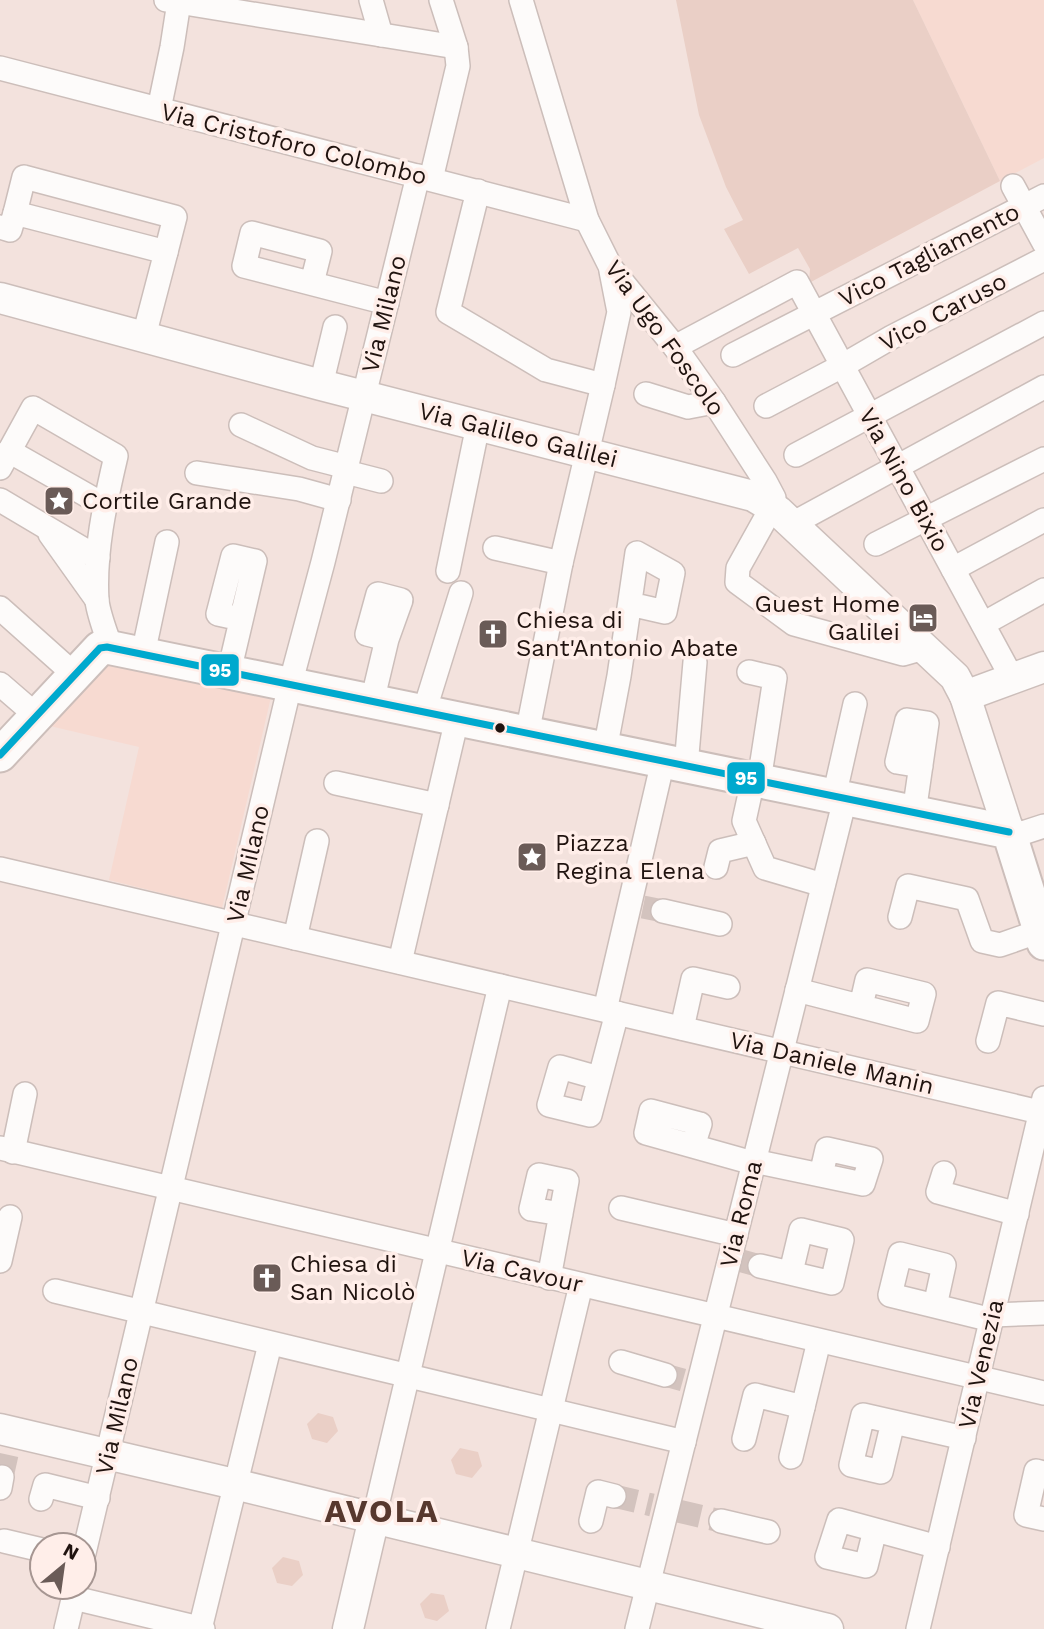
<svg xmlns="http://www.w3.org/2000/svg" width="1044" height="1629" font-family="'Work Sans',sans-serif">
	<rect width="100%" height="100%" fill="#f3e2dd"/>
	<g fill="#f7dad1">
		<polygon points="913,0 1044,0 1044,158 1000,181"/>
		<polygon points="101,664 132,669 271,697 222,908 109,880 139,747 50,726"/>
	</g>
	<g fill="#eacfc6">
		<polygon points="676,0 913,0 1000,181 809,283 810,269 798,248 749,274 724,229 743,220 726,187 699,115"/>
		<polygon points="318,1413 333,1417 338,1431 327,1443 312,1439 307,1424"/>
		<polygon points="460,1448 478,1452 482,1466 472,1478 456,1474 451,1460"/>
		<polygon points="283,1557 299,1561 303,1575 292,1586 277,1583 272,1568"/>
		<polygon points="431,1593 444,1595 449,1611 437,1621 425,1618 420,1604"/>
	</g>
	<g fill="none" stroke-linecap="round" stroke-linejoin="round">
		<g stroke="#d3c3be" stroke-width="23" stroke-dasharray="23 11" stroke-linecap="butt">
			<polyline points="643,907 663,911"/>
			<polyline points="742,1261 760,1266"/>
			<polyline points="665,1375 683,1380"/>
			<polyline points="2,1477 8,1450"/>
			<polyline points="614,1496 652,1505"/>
			<polyline points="678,1511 721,1521"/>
		</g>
		<g stroke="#ccbeba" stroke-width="26">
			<g id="minor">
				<polyline points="166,0 456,47"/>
				<polyline points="371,0 381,35"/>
				<polyline points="521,0 587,220 611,268 675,347 714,402 765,481 774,498 772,507 738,568 737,582 794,624 903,654 924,648"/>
				<polyline points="0,68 587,220"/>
				<polyline points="159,109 172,47 179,2"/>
				<polyline points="431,179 458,66 456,47 441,0"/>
				<polyline points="1013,186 1044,243"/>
				<polyline points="478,191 448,312 546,370 603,385"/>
				<polyline points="15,213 24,177 175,217 166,252"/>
				<polyline points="0,227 10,230 15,213 166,252 144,336"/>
				<polyline points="312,283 320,251 252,233 244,266 387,303"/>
				<polyline points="675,347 797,282 1012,678"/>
				<polyline points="733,355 1044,196"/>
				<polyline points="321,385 335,327"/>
				<polyline points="646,394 688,407 714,402"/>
				<polyline points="766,406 842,366 892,337 1044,259"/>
				<polyline points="241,425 312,458 347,467"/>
				<polyline points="9,451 104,505"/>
				<polyline points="796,455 1044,323"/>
				<path d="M0,468L33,408L116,456C105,503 94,552 97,601C99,616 106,633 111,648"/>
				<polyline points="346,472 381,481"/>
				<polyline points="197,473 299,489 339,500"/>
				<polyline points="0,500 98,558"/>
				<polyline points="792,524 1044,387"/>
				<polyline points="50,534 97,600"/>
				<polyline points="876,544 1044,459"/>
				<polyline points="495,548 561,563"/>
				<polyline points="953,569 1044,520"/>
				<polyline points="448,571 478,425"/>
				<polyline points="0,608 75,675"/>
				<polyline points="983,624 1044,590"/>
				<polyline points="143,654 167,542"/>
				<polyline points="229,672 255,561 233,556 218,614 241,619"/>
				<polyline points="749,672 775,678 759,781"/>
				<polyline points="0,684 37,716"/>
				<polyline points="372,702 387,639 401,600 378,594 367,634 387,639"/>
				<polyline points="424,712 461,593"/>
				<polyline points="527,734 561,563 603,385 619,312 611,271"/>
				<polyline points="605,750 619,676 637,553 673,573 665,612 630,604"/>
				<polyline points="686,766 695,662"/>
				<polyline points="753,780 744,821 765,868 823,885"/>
				<polyline points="336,783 437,805"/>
				<polyline points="834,797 855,704"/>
				<polyline points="914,813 927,723 907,720 897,762 921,766"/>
				<polyline points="1010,837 1044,826"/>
				<polyline points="716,867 720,851 754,843"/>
				<polyline points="0,869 1044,1113"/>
				<polyline points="663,911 720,924"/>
				<polyline points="900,917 908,886 967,899 982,941 1000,945 1040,931"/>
				<polyline points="295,938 317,841"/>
				<polyline points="400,962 457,719"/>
				<polyline points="797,990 917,1021 924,994 867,980 861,1006"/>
				<polyline points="605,1010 663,761"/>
				<polyline points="682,1028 693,979 728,987"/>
				<polyline points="988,1041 998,1003 1044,1014"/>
				<polyline points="599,1078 560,1067 549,1105 590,1115 617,1013"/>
				<polyline points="693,1146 700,1124 651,1111 646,1133 753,1163"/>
				<polyline points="0,1148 1044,1393"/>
				<polyline points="13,1152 25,1094"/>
				<polyline points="754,1161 863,1184 871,1159 827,1149 821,1175"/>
				<polyline points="944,1173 938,1192 1017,1214"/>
				<polyline points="621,1208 736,1235"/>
				<polyline points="0,1261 10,1217"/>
				<polyline points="760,1266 832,1283 842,1240 801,1230 791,1272"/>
				<polyline points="549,1278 567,1181 539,1175 531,1209 561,1214"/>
				<polyline points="55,1291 684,1442"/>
				<polyline points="935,1306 944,1265 900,1254 890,1295 992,1320"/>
				<polyline points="993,1315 1044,1313"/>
				<polyline points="621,1362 665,1375"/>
				<polyline points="893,1422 881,1472 851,1465 863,1415 964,1438"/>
				<polyline points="744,1439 755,1395 803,1407"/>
				<polyline points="791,1457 819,1341"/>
				<polyline points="1044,1473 1036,1471 1026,1515 1044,1519"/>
				<polyline points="0,1488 2,1477"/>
				<polyline points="41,1499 45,1485 98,1498"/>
				<polyline points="374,1518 500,986"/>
				<polyline points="591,1521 598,1492 614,1496"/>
				<polyline points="721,1521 768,1532"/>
				<polyline points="875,1530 866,1566 827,1557 839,1520 938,1547"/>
				<polyline points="4,1541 42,1550"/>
				<polyline points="84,1553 290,685 323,562 418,176"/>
				<polyline points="74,1598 203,1629"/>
				<polyline points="66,1629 76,1587"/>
				<polyline points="200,1629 270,1344"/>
				<polyline points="498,1629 581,1285"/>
				<polyline points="637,1629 845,799"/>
				<polyline points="918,1629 1044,1098"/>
			</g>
		</g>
		<g stroke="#ccbeba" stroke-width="33">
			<g id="tertiary">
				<polyline points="0,298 321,385 753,496 778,511 955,677 965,696 1009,832"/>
				<polyline points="965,696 1044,667"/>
				<polyline points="0,1429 226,1482 828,1629"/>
				<polyline points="348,1629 374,1518"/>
			</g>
		</g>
		<g stroke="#ccbeba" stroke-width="37">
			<polyline id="secondary" points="0,755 100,648 107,647 1009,832 1044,943"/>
		</g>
		<use href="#minor" stroke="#fdfbfa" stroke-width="23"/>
		<use href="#tertiary" stroke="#fdfbfa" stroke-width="30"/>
		<use href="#secondary" stroke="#fdfbfa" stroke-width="33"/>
		<g stroke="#ffeee9" stroke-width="12">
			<polyline id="bus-1" points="0,755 100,648 107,647 1009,832"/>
		</g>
		<use href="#bus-1" stroke="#00a9ce" stroke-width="7"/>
	</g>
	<defs>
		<g id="sight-square" transform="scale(1.575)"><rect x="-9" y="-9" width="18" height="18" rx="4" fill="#6a5b57" stroke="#ffeee9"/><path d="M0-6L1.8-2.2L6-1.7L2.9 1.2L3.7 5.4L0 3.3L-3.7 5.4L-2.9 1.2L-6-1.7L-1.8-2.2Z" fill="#fff"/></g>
		<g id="hotel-square" transform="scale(1.575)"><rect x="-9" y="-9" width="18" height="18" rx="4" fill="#6a5b57" stroke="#ffeee9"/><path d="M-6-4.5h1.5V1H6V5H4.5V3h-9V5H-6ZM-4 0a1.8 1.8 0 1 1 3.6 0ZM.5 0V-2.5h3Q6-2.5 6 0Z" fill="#fff"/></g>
		<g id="church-square" transform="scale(1.575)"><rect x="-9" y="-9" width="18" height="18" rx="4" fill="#6a5b57" stroke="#ffeee9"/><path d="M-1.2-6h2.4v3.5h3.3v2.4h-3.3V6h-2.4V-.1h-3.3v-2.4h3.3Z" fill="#fff"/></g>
	</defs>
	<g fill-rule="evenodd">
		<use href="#sight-square" x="59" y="501"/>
		<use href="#hotel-square" x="923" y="618"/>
		<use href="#church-square" x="493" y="634"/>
		<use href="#sight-square" x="532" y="857"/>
		<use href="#church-square" x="267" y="1278"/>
	</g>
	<circle fill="#20130f" stroke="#ffeee9" stroke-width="2.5" cx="500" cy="728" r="6"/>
	<g text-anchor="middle" stroke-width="7" stroke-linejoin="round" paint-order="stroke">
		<g font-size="24" fill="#20130f" stroke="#ffeee9">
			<text transform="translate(294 144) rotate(14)" y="8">Via Cristoforo Colombo</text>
			<text transform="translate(929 255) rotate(-27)" y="8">Vico Tagliamento</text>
			<text transform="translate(943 312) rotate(-28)" y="8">Vico Caruso</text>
			<text transform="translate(384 314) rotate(-76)" y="8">Via Milano</text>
			<text transform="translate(665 338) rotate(54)" y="8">Via Ugo Foscolo</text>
			<text transform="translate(518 435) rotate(14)" y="8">Via Galileo Galilei</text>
			<text transform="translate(904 480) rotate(61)" y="8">Via Nino Bixio</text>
			<text transform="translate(248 864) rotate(-77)" y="8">Via Milano</text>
			<text transform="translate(832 1063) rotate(13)" y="8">Via Daniele Manin</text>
			<text transform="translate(741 1214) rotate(-76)" y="8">Via Roma</text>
			<text transform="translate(522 1271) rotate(13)" y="8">Via Cavour</text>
			<text transform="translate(981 1364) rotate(-77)" y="8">Via Venezia</text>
			<text transform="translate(117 1416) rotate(-77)" y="8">Via Milano</text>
		</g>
		<g font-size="24" fill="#20130f" stroke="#ffeee9" text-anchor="start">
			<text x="82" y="509">Cortile Grande</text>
			<text x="900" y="612" text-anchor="end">Guest Home<tspan x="900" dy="28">Galilei</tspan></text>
			<text x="516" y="628">Chiesa di<tspan x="516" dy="28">Sant'Antonio Abate</tspan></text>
			<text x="555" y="851">Piazza<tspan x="555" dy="28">Regina Elena</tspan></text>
			<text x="290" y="1272">Chiesa di<tspan x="290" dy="28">San Nicolò</tspan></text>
		</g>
		<g font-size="32" font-weight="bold" letter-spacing="2" fill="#57382e" stroke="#ffeee9">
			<text x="382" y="1522">AVOLA</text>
		</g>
	</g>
	<g stroke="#ffeee9" stroke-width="2.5">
		<rect x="200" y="653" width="40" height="34" rx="7" fill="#00a9ce"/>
		<rect x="726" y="761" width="40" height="34" rx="7" fill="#00a9ce"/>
	</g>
	<g font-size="19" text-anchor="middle" font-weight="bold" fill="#fff">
		<text x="220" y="677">95</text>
		<text x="746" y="785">95</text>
	</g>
	<g transform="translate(63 1566) rotate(29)"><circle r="33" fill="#ffeee9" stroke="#a69692" stroke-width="2"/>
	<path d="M0-5L12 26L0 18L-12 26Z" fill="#6a5b57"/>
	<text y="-10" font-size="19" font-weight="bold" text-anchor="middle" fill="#20130f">N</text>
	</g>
</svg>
